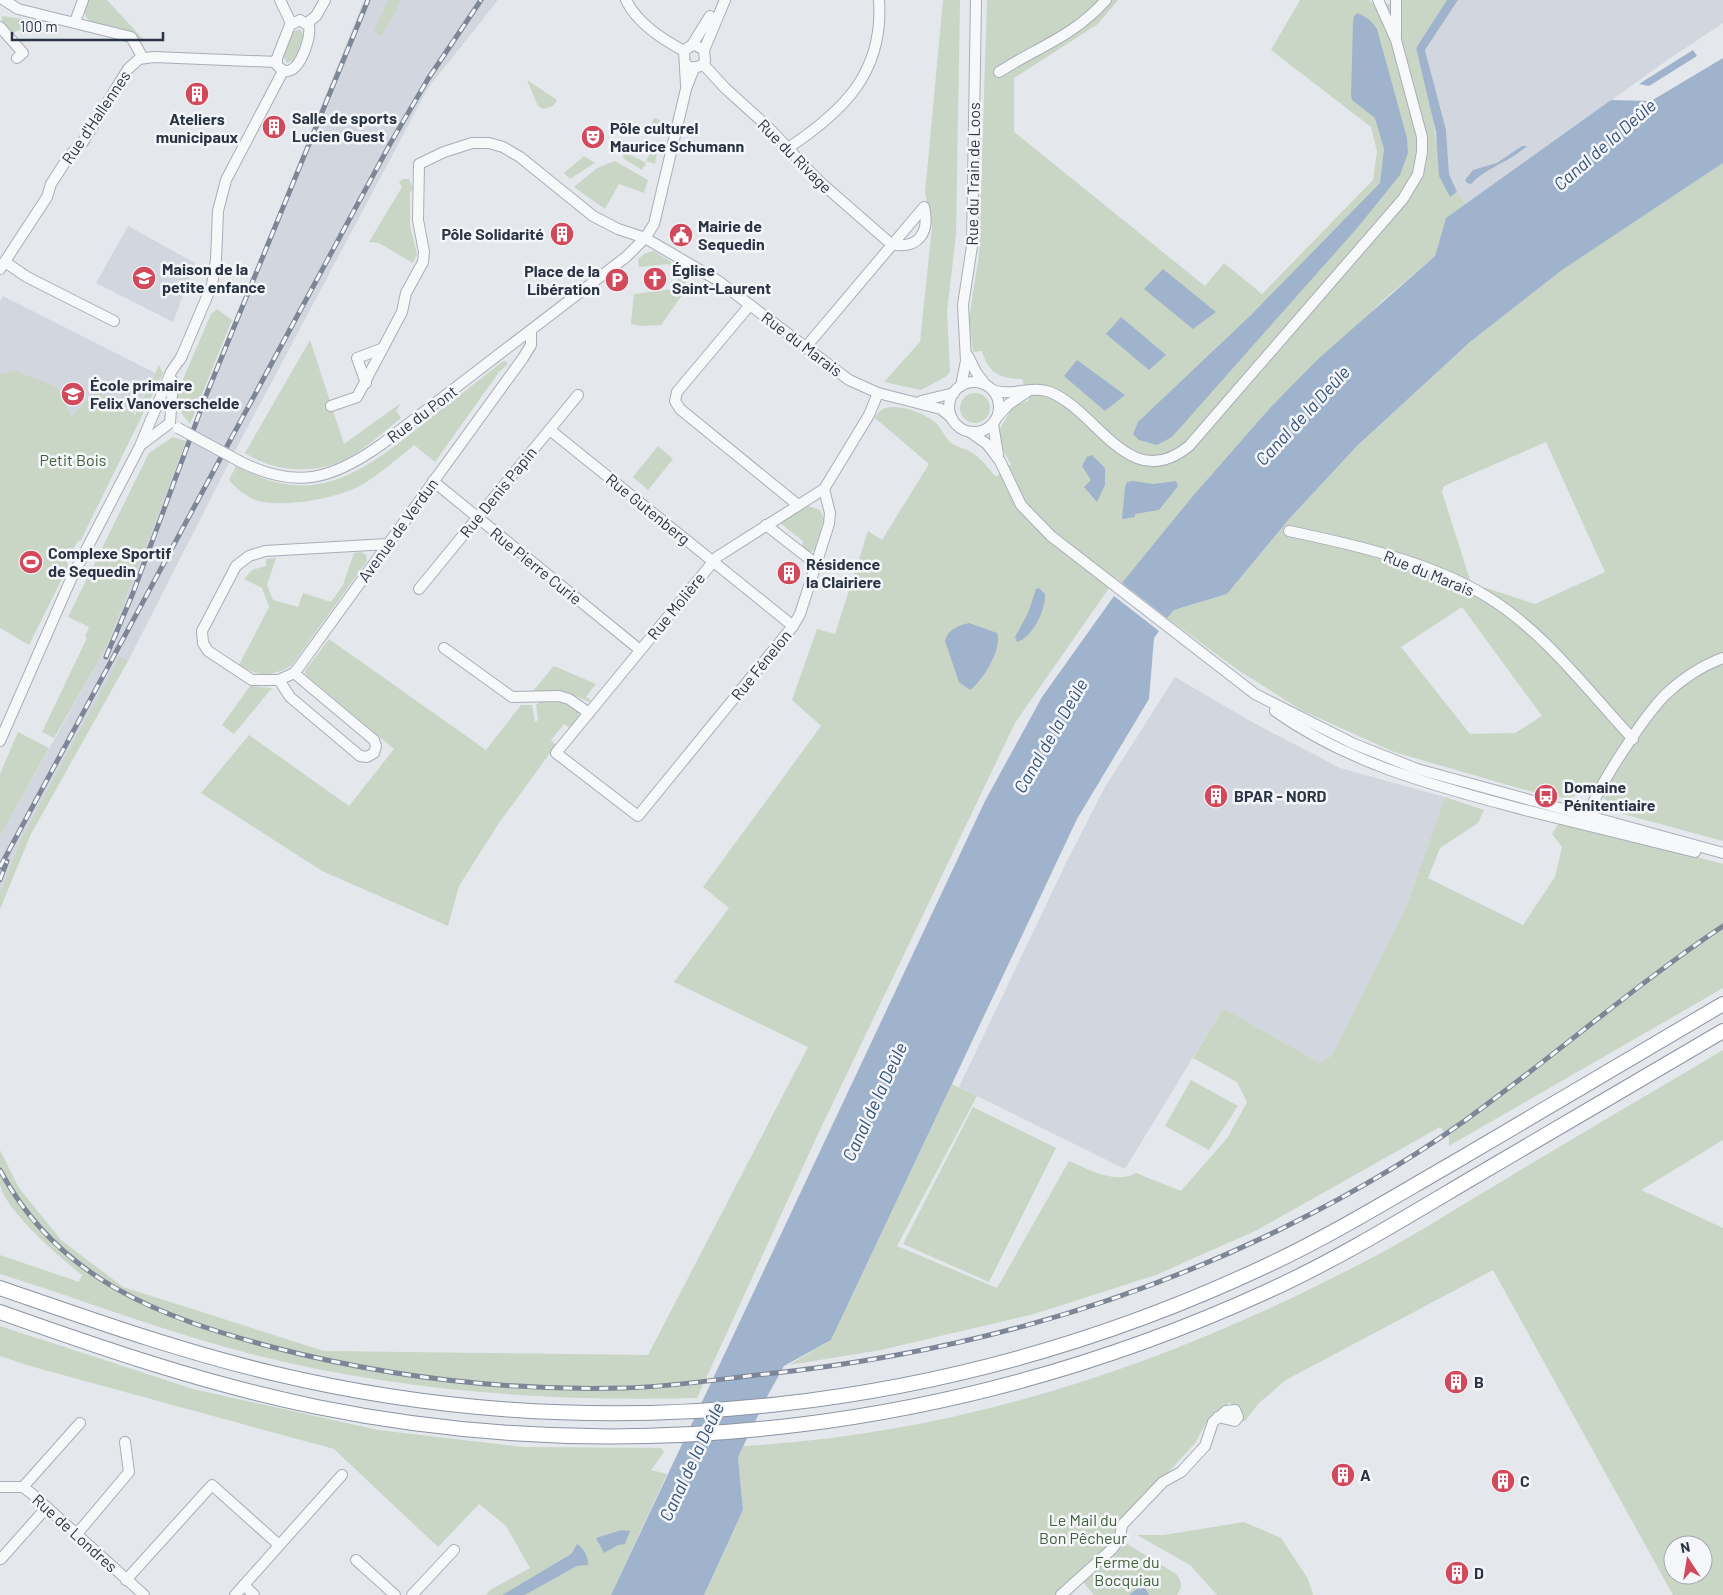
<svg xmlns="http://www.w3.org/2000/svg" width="1723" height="1595" font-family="Barlow,sans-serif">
	<rect width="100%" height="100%" fill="#e4e7ec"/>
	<g fill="#d2d6de">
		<polygon points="364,0 498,0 428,88 236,449 128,661 120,657 21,839 0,892 0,836 106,648 160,506"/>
		<polygon points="1458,0 1723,0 1723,23 1669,59 1466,204 1453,186 1449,174 1446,130 1425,50"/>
		<polygon points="128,226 195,263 173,322 96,283"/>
		<polygon points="3,296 155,373 102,476 0,419 0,301"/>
		<polygon points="1175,677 1252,722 1340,768 1445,797 1406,907 1332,1055 1320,1063 1223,1008 1125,1169 959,1087 1066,863 1105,787"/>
	</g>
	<g fill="#c9d6c5" fill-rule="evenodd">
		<polygon points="87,0 107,0 143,39 140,41 131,33 89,21 83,11"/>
		<polygon points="388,0 402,0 381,36 374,31"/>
		<polygon points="943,0 960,0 956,235 947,311 950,372 945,377 921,390 884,382 920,342 932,227 925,193"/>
		<path d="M987,0H1118L1098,24L1014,78V132L1205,286L1224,263L1262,294L1373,180L1377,151L1371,127L1271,50L1300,0H1369L1376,7L1405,0H1447L1416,48L1430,100L1438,152L1450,197L1457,192L1466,204L1446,218L1435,256L1382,301L1192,497L1127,579L1122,583L1116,578L1015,723L818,1134L697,1398C550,1402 402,1391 259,1356C171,1334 86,1301 0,1274V1255L79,1282L82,1275C61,1258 4,1210 0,1184C0,1173 0,1161 0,1150L19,1188L61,1240L123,1287L324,1351L648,1355L808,1047L674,982L729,908L703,887L821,726L792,700L817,629L835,634L868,531L882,540L929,464L875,418C883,396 924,412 936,423C943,430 945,439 953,444C959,448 966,449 971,452C981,458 989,469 996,477L1011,464L995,437L1013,407L1029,400L1022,379C1001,379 988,373 982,351L973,352L969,319L979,255Z"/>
		<polygon points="2,16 37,21 24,34 20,30 11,33 2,23"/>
		<polygon points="300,29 304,36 294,60 287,63 283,55 293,32"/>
		<polygon points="527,80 557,100 553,106 543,109 538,106"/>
		<polygon points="654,118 669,124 667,135 649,129"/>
		<polygon points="656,145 658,146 655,164 646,161 651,151 650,148 654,150"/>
		<polygon points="624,152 645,162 646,167 644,166 642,170 623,158"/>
		<polygon points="584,156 595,163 570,179 564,173"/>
		<polygon points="615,161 648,180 644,193 619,184 605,209 574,187 597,168"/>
		<path d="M1723,163V841L1623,814L1590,787L1569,799L1529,791L1394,752L1301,710L1238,670L1167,618L1174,610L1227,594L1290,518L1358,445L1470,342L1562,270ZM1546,442L1605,572L1535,604L1471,583L1442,492L1444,486ZM1462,607L1542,716L1515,733L1470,734L1401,647Z"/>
		<polygon points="403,179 409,179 413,189 410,192 410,226 417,254 413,263 379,243 369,242 402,187 399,182"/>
		<polygon points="654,251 690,274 684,286 687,288 661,325 642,326 631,324 634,294 674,289 673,282 678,280 669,264 639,267 638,259 646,253"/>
		<polygon points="217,309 232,320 190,424 182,414 175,398 211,314"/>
		<path d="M310,340L344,444L401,403L396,411L401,418C381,434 359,455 334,464C306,474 270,470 245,453Z"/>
		<path d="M506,361L508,364L499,372L435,462L414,445C398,458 382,472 365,483C343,498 277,510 253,499C243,494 236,488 229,480L236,466C312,508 357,476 418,428C446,406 474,384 502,362Z"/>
		<polygon points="159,365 163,373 81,540 77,542 67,560 68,567 29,645 0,628 0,374 15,371 57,387 71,417 96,390 135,415"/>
		<circle cx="975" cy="408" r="15"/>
		<polygon points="173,437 186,441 106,648 54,738 42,732 87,638 85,636 89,627 68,617 149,453"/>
		<polygon points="658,446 673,459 648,490 633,477"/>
		<polygon points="808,506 820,510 824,519 815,549 810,553 802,550 803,541 780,523"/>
		<path d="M361,552L366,555L367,561L292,665C270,678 261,677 239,665L269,607L262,588L244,579L252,570L266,566V559L276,558L267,585L273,600L298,607L303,593L331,602L343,585L354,553Z"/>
		<polygon points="329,639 486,750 521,705 532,705 535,722 538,720 536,705 542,700 559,701 578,711 579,717 570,728 564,724 551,740 556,745 499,823 459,886 448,926 322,871 201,793 249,735 349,806 394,749 306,675 305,671"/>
		<polygon points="120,656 128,661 31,834 0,909 0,892 21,839"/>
		<polygon points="554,666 596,684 586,697 592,701 589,702 567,692 533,691"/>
		<polygon points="250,686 272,688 234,734 222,725"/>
		<polygon points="18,732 49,748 0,836 0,774"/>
		<path d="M1445,797L1484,810L1478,823L1440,848L1428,878L1523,925L1555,877L1562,847L1552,834L1560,821L1723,864V988L1449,1146V1137L1440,1127L1257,1230L1156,1275L1034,1314L881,1350L789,1365L831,1340L952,1084L977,1096L897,1246L997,1288L1069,1161C1089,1169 1114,1185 1136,1173L1181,1191L1228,1137L1247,1102L1237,1082L1193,1058L1223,1008L1320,1063L1332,1055L1406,907Z"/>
		<path d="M1723,1050V1140L1641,1190L1723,1228V1595H1673L1493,1270L1286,1380L1259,1403L1244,1422L1230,1402L1208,1420L1195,1443L1119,1527L1115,1542L1056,1595H704L743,1510L738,1457L743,1446C972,1433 1180,1360 1381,1253C1422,1231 1461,1205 1501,1182C1575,1137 1649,1094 1723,1050ZM1673,1545H1703V1575H1673Z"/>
		<polygon points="1191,1080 1238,1106 1209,1150 1165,1126"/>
		<polygon points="973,1107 1056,1148 989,1282 903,1244"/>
		<polygon points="0,1326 193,1389 378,1430 523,1447 661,1448 664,1452 651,1470 667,1474 611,1595 525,1595 577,1566 577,1544 571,1554 502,1595 486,1595 490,1590 530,1568 506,1526 479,1504 438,1547 334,1449 30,1366 0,1356"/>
		<polygon points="1244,1522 1281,1538 1308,1579 1313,1595 1217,1595 1190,1565 1137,1535 1164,1535"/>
		<path d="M1124,1542L1176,1574C1182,1581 1183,1587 1177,1595H1094L1083,1582Z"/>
	</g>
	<g fill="#9fb4cc">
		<polygon points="1447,0 1458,0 1425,50 1446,130 1449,174 1457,192 1450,197 1439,176 1436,132 1416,48"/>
		<polygon points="1358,13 1370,20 1377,29 1407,138 1408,153 1400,175 1358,227 1172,437 1157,445 1139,440 1133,434 1138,422 1251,315 1380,183 1384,149 1375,118 1352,100 1351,96 1353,22 1354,16"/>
		<polygon points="1693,50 1697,56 1649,86 1639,84"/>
		<polygon points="1723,58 1723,163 1562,270 1470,342 1358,445 1290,518 1227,594 1174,610 1167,618 1122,583 1192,497 1270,408 1317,360 1435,256 1446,218 1611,100 1651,101"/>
		<path d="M1522,146H1527C1511,161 1485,168 1471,184L1467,183L1465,180L1473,170L1497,163Z"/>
		<polygon points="1163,269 1216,312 1193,329 1144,289"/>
		<polygon points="1121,317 1166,355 1149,370 1106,334"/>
		<polygon points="1077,360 1125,395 1105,411 1064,376"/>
		<polygon points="1092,455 1105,468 1105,485 1097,502 1084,487 1091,480 1082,466 1087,457"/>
		<polygon points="1133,481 1153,484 1176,481 1178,486 1159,510 1135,514 1135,517 1122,519 1125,487 1127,482"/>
		<path d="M1039,588L1045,594C1046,610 1032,638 1017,642L1015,637L1028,613L1036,589Z"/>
		<polygon points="1114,596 1159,631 1154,638 1149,699 1077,819 831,1340 784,1366 768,1395 738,1457 743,1510 704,1595 611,1595 985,801 1042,697"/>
		<path d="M969,623L997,633C1003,648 982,682 970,690L959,682L945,641C947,630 959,625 969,623Z"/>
		<polygon points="621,1530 630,1531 625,1544 618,1545 604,1553 596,1538"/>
		<path d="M577,1544C583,1547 589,1558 588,1565L577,1566L525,1595H502L571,1554Z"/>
		<polygon points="1143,1584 1149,1595 1129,1595"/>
	</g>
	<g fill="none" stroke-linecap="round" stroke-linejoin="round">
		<g stroke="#a9aeb7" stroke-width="12">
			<g id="minor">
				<polyline points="4,0 18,9 131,37 143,58"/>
				<polyline points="280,0 291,23"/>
				<path d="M626,0C637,23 662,39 684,51"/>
				<polyline points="1396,0 1396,36"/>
				<path d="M300,20L309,26C312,39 295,88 277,65V58L290,25Z"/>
				<polyline points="75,22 83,0"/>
				<polyline points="307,23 316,16 325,0"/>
				<polyline points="0,27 23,53 17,58"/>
				<polyline points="692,45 710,16"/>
				<polyline points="704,50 725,0"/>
				<polyline points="685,64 691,68 701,66 705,61 704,50 695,45 689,47 684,51 686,85"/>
				<polyline points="703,64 725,88 768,127 819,181 891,244"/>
				<path d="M999,72C1038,47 1074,36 1106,0"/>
				<path d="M788,148C844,111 884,72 879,0"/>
				<polyline points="5,262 27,277 114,321"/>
				<polyline points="0,269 47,197 51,184 69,156 83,142 128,69 139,59 154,57 277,62"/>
				<polyline points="750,305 677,392 675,401 680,409 798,505"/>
				<path d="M805,348L924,207C930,232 919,250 891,244"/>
				<polyline points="968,356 976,372 985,384"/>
				<polyline points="180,360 212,285 216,260 218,211 226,180 283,71"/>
				<circle cx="974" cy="407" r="25"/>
				<polyline points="366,383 357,358 381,349"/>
				<polyline points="961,386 966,361 963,305 972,246 976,0"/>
				<path d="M993,390C1011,397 1032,385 1050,392C1098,411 1129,495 1189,446L1403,199L1418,174L1422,152V137L1396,40L1378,0"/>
				<polyline points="921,401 954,393"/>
				<polyline points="331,406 357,397 402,312 406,293 423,262 424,252 418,220 419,164 444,152 472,143 489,143 503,147 520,157 593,216 618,229 645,238 717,280 849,380 878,393 941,409 952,418"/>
				<polyline points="998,416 1009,404 1027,392"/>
				<polyline points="993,424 998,455"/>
				<polyline points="550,430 793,626"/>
				<polyline points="970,432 987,444 1000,461 1021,505 1051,536 1255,694 1354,744 1417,769 1723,853"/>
				<polyline points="142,444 170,423 173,381"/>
				<path d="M241,462C297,490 333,479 382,444L626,257L645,238L654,224L686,89L694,68"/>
				<polyline points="433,481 640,650"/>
				<polyline points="824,489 830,513 829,524 800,614 793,626 638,816 556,753 717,557 824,489 869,415 878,393"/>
				<polyline points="766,525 816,564"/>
				<path d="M1289,531C1351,544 1431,562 1486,596C1544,631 1587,690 1633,739"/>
				<polyline points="388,544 265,551 249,556 236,566 202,631 203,643 208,651 252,680 279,680 294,673 299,667 523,358 531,345 531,331"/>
				<polyline points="419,589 578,395"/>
				<polyline points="444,648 512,697 559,696 569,699 589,713"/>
				<polyline points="279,680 290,697 360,756 367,757 374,753 376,746 374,740 294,673"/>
				<path d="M1275,711C1349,764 1435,786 1521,809C1579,823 1637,838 1695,852"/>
				<polyline points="0,741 71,579 140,446 171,372 182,356"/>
				<path d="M1587,821C1592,793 1644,717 1665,695C1682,679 1701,666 1723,658"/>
				<polyline points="0,1487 23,1487 31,1493 144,1595"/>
				<polyline points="23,1487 80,1423"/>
				<polyline points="76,1535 129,1472 125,1442"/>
				<polyline points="1,1559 47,1507"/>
				<polyline points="356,1560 395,1595"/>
				<polyline points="126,1580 212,1485 279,1545"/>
				<polyline points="244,1585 254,1595"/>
				<polyline points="235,1595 342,1475"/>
				<polyline points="412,1595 454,1550"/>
				<polyline points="1061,1595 1112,1549 1120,1538 1122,1525 1163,1482 1181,1472 1205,1446 1213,1422 1226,1411 1235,1410 1238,1417 1235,1421 1218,1417"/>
			</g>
		</g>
		<g stroke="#8b94a3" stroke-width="16">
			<g id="highway">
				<path d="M0,1288C90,1319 179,1351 272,1373C607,1453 957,1412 1268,1265C1332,1235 1392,1198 1453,1163C1543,1110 1633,1057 1723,1004"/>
				<path d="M0,1312C104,1349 209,1385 317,1407C638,1472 971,1427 1268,1291C1338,1259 1403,1219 1469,1180C1554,1130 1638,1081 1723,1031"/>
			</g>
		</g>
		<use href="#minor" stroke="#f7f8fa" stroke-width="10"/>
		<use href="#highway" stroke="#fff" stroke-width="14"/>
		<g stroke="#7d8696" stroke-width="5">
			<g id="rail">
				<polyline points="106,657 133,593 207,393 368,0"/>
				<polyline points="0,867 390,144 428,79 481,0"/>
				<polyline points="0,880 7,861"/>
				<path d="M0,1170C58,1279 159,1317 272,1347C387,1377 505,1391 624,1388C668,1387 713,1380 757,1375C942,1356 1113,1311 1281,1229C1352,1194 1423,1153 1486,1105C1566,1046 1641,981 1723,926"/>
			</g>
		</g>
		<use href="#rail" stroke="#f4f6f9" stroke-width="3" stroke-dasharray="9" stroke-linecap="butt"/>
		<g stroke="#a9aeb7" stroke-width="12" stroke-linecap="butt">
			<polyline id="minor-bridge" points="178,428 241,462"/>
		</g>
		<use href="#minor-bridge" stroke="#f7f8fa" stroke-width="10"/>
	</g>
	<defs>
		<g id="building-disc" transform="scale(1.25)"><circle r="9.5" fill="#d1495b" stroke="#f4f6f9"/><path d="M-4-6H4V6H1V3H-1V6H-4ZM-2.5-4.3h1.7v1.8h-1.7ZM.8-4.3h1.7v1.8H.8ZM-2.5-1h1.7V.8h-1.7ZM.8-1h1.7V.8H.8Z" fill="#fff"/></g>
		<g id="theatre-disc" transform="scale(1.25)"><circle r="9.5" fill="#d1495b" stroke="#f4f6f9"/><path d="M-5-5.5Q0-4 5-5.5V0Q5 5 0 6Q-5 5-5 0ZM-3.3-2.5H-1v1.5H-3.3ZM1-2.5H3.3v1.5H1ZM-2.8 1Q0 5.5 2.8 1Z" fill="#fff"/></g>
		<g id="civic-disc" transform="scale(1.25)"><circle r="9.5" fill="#d1495b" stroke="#f4f6f9"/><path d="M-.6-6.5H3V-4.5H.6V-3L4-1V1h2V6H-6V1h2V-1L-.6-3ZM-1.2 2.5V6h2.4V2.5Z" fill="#fff"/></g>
		<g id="school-disc" transform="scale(1.25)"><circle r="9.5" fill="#d1495b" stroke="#f4f6f9"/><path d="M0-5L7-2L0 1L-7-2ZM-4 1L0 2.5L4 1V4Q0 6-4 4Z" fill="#fff"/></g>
		<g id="church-disc" transform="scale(1.25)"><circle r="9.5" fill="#d1495b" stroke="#f4f6f9"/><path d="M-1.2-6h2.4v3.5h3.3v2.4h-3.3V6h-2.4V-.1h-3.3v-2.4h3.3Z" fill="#fff"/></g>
		<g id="parking-disc" transform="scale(1.25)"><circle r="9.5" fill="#d1495b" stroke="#f4f6f9"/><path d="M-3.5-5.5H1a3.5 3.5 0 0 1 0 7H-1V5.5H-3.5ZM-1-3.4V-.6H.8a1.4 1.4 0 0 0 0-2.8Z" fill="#fff"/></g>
		<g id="stadium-disc" transform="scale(1.25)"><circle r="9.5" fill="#d1495b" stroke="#f4f6f9"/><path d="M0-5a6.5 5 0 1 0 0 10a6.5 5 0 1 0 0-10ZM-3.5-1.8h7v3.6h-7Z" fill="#fff"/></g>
		<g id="bus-disc" transform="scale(1.25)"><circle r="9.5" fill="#d1495b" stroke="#f4f6f9"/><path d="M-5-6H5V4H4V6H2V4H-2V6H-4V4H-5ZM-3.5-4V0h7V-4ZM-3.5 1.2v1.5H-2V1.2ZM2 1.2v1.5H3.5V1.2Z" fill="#fff"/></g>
	</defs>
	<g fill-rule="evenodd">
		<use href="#building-disc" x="197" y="94"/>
		<use href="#building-disc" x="274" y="127"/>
		<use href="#theatre-disc" x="593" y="137"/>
		<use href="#building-disc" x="562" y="234"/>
		<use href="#civic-disc" x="681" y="235"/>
		<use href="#school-disc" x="144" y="278"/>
		<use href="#church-disc" x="655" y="279"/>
		<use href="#parking-disc" x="617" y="280"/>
		<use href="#school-disc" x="73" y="394"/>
		<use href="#stadium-disc" x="31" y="562"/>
		<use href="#building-disc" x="789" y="573"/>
		<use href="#building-disc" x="1216" y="796"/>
		<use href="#bus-disc" x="1546" y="796"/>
		<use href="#building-disc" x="1456" y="1382"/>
		<use href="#building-disc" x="1343" y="1475"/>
		<use href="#building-disc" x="1503" y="1481"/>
		<use href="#building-disc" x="1457" y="1573"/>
	</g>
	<g text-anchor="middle" stroke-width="5" stroke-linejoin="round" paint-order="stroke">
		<g font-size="16" fill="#2b3445" stroke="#f4f6f9">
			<text transform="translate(96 117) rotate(-56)" y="6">Rue d'Hallennes</text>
			<text transform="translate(795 156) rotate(45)" y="6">Rue du Rivage</text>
			<text transform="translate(973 174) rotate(-89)" y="6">Rue du Train de Loos</text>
			<text transform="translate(802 344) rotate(37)" y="6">Rue du Marais</text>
			<text transform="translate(422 414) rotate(-37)" y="6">Rue du Pont</text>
			<text transform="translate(498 492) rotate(-51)" y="6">Rue Denis Papin</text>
			<text transform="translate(648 509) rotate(39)" y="6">Rue Gutenberg</text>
			<text transform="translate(398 530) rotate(-54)" y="6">Avenue de Verdun</text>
			<text transform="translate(536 566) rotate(39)" y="6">Rue Pierre Curie</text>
			<text transform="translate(1429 573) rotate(22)" y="6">Rue du Marais</text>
			<text transform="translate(676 606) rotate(-51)" y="6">Rue Molière</text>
			<text transform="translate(761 665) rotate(-51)" y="6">Rue Fénelon</text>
			<text transform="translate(75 1533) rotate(42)" y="6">Rue de Londres</text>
		</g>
		<g font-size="16" font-weight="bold" fill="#2b3445" stroke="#f4f6f9" text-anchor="start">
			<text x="292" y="124">Salle de sports<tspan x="292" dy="18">Lucien Guest</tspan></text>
			<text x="197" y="125" text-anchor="middle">Ateliers<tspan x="197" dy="18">municipaux</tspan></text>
			<text x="610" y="134">Pôle culturel<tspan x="610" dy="18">Maurice Schumann</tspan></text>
			<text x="698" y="232">Mairie de<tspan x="698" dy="18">Sequedin</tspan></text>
			<text x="544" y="240" text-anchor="end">Pôle Solidarité</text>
			<text x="162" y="275">Maison de la<tspan x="162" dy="18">petite enfance</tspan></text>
			<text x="672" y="276">Église<tspan x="672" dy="18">Saint-Laurent</tspan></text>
			<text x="600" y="277" text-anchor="end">Place de la<tspan x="600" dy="18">Libération</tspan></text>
			<text x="90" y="391">École primaire<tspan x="90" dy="18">Felix Vanoverschelde</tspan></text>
			<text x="48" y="559">Complexe Sportif<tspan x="48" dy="18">de Sequedin</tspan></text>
			<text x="806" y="570">Résidence<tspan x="806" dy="18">la Clairiere</tspan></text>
			<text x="1564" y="793">Domaine<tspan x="1564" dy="18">Pénitentiaire</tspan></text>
			<text x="1234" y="802">BPAR - NORD</text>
			<text x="1474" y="1388">B</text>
			<text x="1360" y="1481">A</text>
			<text x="1520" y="1487">C</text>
			<text x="1474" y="1579">D</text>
		</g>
		<g font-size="16" fill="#3f6138" stroke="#f4f6f9">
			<text x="73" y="466">Petit Bois</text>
			<text x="1083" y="1526">Le Mail du<tspan x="1083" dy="18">Bon Pêcheur</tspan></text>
			<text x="1127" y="1568">Ferme du<tspan x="1127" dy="18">Bocquiau</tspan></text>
		</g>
		<g font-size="18" font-style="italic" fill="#34527a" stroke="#f4f6f9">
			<text transform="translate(1605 145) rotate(-41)" y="6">Canal de la Deûle</text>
			<text transform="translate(1303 416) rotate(-47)" y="6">Canal de la Deûle</text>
			<text transform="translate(1051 736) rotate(-60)" y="6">Canal de la Deûle</text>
			<text transform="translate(875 1102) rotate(-65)" y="6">Canal de la Deûle</text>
			<text transform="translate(692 1462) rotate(-65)" y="6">Canal de la Deûle</text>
		</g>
	</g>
	<g transform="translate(1688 1560) rotate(348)"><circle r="24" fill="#f4f6f9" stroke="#a4a8b1"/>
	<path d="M0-4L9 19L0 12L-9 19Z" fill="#d1495b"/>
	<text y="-8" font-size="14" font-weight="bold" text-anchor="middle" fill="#2b3445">N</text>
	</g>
	<path d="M12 32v8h151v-8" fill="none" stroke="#2b3445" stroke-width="2.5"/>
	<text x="20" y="32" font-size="15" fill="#2b3445" stroke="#f4f6f9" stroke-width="4" paint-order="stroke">100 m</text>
</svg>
